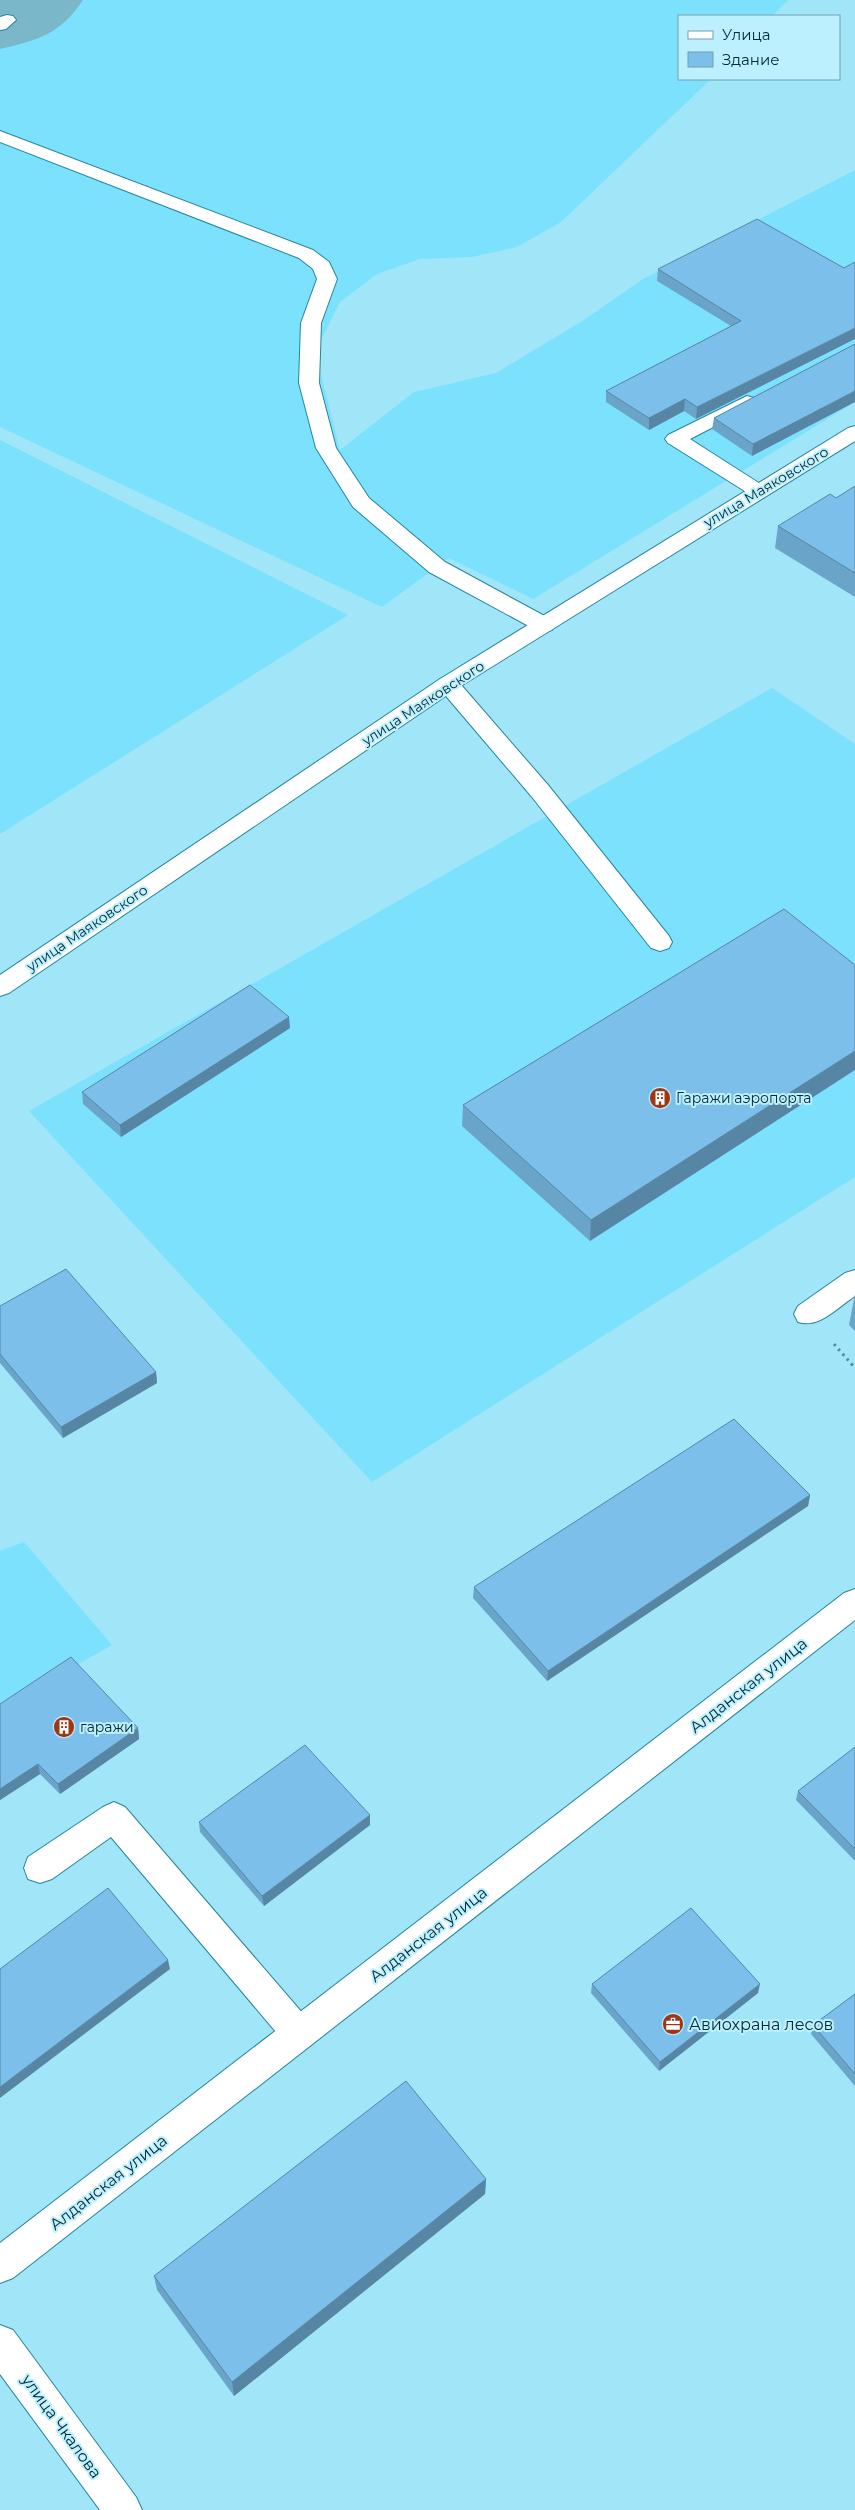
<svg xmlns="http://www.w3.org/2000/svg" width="855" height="2510" font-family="Montserrat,sans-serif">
	<rect width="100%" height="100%" fill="#a1e5f9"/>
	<g fill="#7ce1fc">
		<polygon points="0,0 788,0 772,16 679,16 679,79 711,79 561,222 517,247 472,257 420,259 377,274 340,302 322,338 318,363 340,450 414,392 496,373 584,320 643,279 855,170 855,402 533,599 449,558 382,607 0,427"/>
		<polygon points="0,440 348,615 0,834"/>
		<polygon points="772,688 855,744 855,1177 372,1482 29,1111"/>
		<polygon points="24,1542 112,1645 73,1667 0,1715 0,1551"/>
	</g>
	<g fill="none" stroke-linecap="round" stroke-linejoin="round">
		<path fill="#7ab7c8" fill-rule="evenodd" d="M0,0H83C60,34 39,40 0,49Z"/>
		<g stroke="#25859c" stroke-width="2">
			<g id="service">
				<polygon points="7,15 13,16 16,20 6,29 0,30 0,17"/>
				<polygon points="0,131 313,250 329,262 337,279 321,323 319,383 336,448 369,498 445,562 552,620 555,625 552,630 544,632 536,630 429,572 353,507 316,448 299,383 301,323 317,279 313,269 299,258 0,142"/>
				<polygon points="747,396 754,398 757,402 754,406 690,439 765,487 769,491 765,495 758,497 751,495 668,443 665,439 668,435"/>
				<polygon points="448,677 456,679 548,785 669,936 672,942 669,948 660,951 651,948 532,797 440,689 437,684 440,679"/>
				<polygon points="114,1802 125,1807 311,2023 316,2034 311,2045 299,2050 287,2045 111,1837 52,1879 40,1883 28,1879 24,1868 28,1857 103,1807"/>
			</g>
		</g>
		<g stroke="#25859c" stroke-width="2">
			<g id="minor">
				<polygon points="855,426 855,441 456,689 9,993 0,996 0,975 440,679 848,428"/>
				<path d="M855,1270V1296C838,1307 819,1329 798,1322L794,1314L798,1306L845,1273Z"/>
				<polygon points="855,1589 855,1620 13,2278 0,2283 0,2243 844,1593"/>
				<polygon points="0,2325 13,2330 136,2497 142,2510 100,2510 0,2374"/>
			</g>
		</g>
		<polyline stroke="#558c9b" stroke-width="3" stroke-dasharray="2.5 4" stroke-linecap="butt" points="834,1344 855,1368"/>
		<use href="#service" fill="#fff" fill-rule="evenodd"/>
		<use href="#minor" fill="#fff" fill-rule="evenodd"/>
	</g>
	<g fill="#6ba4c9">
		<polygon points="844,268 696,419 684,411 649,430 606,402 606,391 731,326 657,281 658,269"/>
		<polygon points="855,344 752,456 712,429 714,418"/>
		<polygon points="855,486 855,597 775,548 778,526 836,498"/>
		<polygon points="784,909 590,1241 462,1126 463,1105"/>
		<polygon points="290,1028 121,1137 83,1104 82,1092"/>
		<polygon points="855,1294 855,1331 849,1325"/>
		<polygon points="0,1306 156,1372 157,1383 63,1438 0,1363"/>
		<polygon points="810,1495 808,1506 547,1681 473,1598 474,1587"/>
		<polygon points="0,1704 138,1728 139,1739 60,1794 40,1774 0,1800"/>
		<polygon points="855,1747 855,1861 796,1800 798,1791"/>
		<polygon points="199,1822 370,1825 264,1906 200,1832"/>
		<polygon points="592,1984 758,1993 659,2071 591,1993"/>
		<polygon points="855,1994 855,2086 811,2034 813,2025"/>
		<polygon points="486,2179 485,2194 234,2396 157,2290 154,2276"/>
	</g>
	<g fill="#5786a4">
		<polygon points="855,328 855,339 696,419 697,407"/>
		<polygon points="855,391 855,402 752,456 753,444"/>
		<polygon points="685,399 684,411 649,430 649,418"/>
		<polygon points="289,1017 290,1028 121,1137 120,1125"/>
		<polygon points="855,1051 855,1070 590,1241 591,1220"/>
		<polygon points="156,1372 157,1383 63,1438 61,1427"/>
		<polygon points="810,1495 808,1506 547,1681 548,1671"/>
		<polygon points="138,1728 139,1739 60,1794 58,1784"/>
		<polygon points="38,1764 40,1774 0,1800 0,1789"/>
		<polygon points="370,1815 370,1825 264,1906 262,1896"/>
		<polygon points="168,1960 170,1969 0,2098 0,2087"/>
		<polygon points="760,1984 758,1993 659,2071 660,2062"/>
		<polygon points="486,2179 485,2194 234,2396 232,2382"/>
	</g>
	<g fill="#7cbfea" stroke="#5786a4">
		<polygon points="757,219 844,268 855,262 855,328 697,407 685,399 649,418 606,391 741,321 658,269"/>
		<polygon points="855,344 855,391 753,444 714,418"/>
		<polygon points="855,486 855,573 778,526 830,494 836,498"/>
		<polygon points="784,909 855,965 855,1051 591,1220 463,1105"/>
		<polygon points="250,985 289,1017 120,1125 82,1092"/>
		<polygon points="66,1269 156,1372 61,1427 0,1354 0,1306"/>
		<polygon points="734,1419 810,1495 548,1671 474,1587"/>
		<polygon points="71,1657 138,1728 58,1784 38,1764 0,1789 0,1704"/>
		<polygon points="305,1745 370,1815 262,1896 199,1822"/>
		<polygon points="855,1747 855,1849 798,1791"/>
		<polygon points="108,1888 168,1960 0,2087 0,1969"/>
		<polygon points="691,1908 760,1984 660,2062 592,1984"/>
		<polygon points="855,1994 855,2074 813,2025"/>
		<polygon points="406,2081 486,2179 232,2382 154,2276"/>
	</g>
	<defs>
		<g id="building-disc" transform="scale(1.125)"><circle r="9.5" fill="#9e3715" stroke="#bdf0fe"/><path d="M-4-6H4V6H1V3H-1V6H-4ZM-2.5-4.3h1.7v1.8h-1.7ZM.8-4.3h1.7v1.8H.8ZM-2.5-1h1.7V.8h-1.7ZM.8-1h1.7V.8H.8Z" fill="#fff"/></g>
		<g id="office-disc" transform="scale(1.125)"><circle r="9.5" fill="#9e3715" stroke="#bdf0fe"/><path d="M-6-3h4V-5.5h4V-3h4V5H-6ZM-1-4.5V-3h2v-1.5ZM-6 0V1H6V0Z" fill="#fff"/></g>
	</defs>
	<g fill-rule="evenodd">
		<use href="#building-disc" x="660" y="1098"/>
		<use href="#building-disc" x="64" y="1727"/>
		<use href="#office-disc" x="673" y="2024"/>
	</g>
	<g text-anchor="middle" stroke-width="4" stroke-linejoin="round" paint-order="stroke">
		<g font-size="14" fill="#012933" stroke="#bdf0fe">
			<text transform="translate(766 487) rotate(-31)" y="5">улица Маяковского</text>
			<text transform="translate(423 703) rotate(-33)" y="5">улица Маяковского</text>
			<text transform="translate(87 928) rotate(-34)" y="5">улица Маяковского</text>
		</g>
		<g font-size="14" fill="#012933" stroke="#bdf0fe" text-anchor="start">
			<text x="676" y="1103">Гаражи аэропорта</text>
			<text x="80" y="1732">гаражи</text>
		</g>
		<g font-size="16" fill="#012933" stroke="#bdf0fe">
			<text transform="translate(748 1685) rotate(-38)" y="6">Алданская улица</text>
			<text transform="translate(428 1934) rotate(-38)" y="6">Алданская улица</text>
			<text transform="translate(108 2182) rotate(-38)" y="6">Алданская улица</text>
			<text transform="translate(62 2426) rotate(54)" y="6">улица Чкалова</text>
		</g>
		<g font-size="16" fill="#012933" stroke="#bdf0fe" text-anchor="start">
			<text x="689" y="2030">Авиохрана лесов</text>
		</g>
	</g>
	<rect x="678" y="15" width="162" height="65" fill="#bdf0fe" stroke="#72a0ad"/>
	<rect x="688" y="31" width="25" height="8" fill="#ffffff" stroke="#72a0ad"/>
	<text x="722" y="40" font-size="15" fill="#012933">Улица</text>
	<rect x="688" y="52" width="25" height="15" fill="#7cbfea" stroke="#72a0ad"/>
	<text x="722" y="65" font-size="15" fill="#012933">Здание</text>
</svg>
